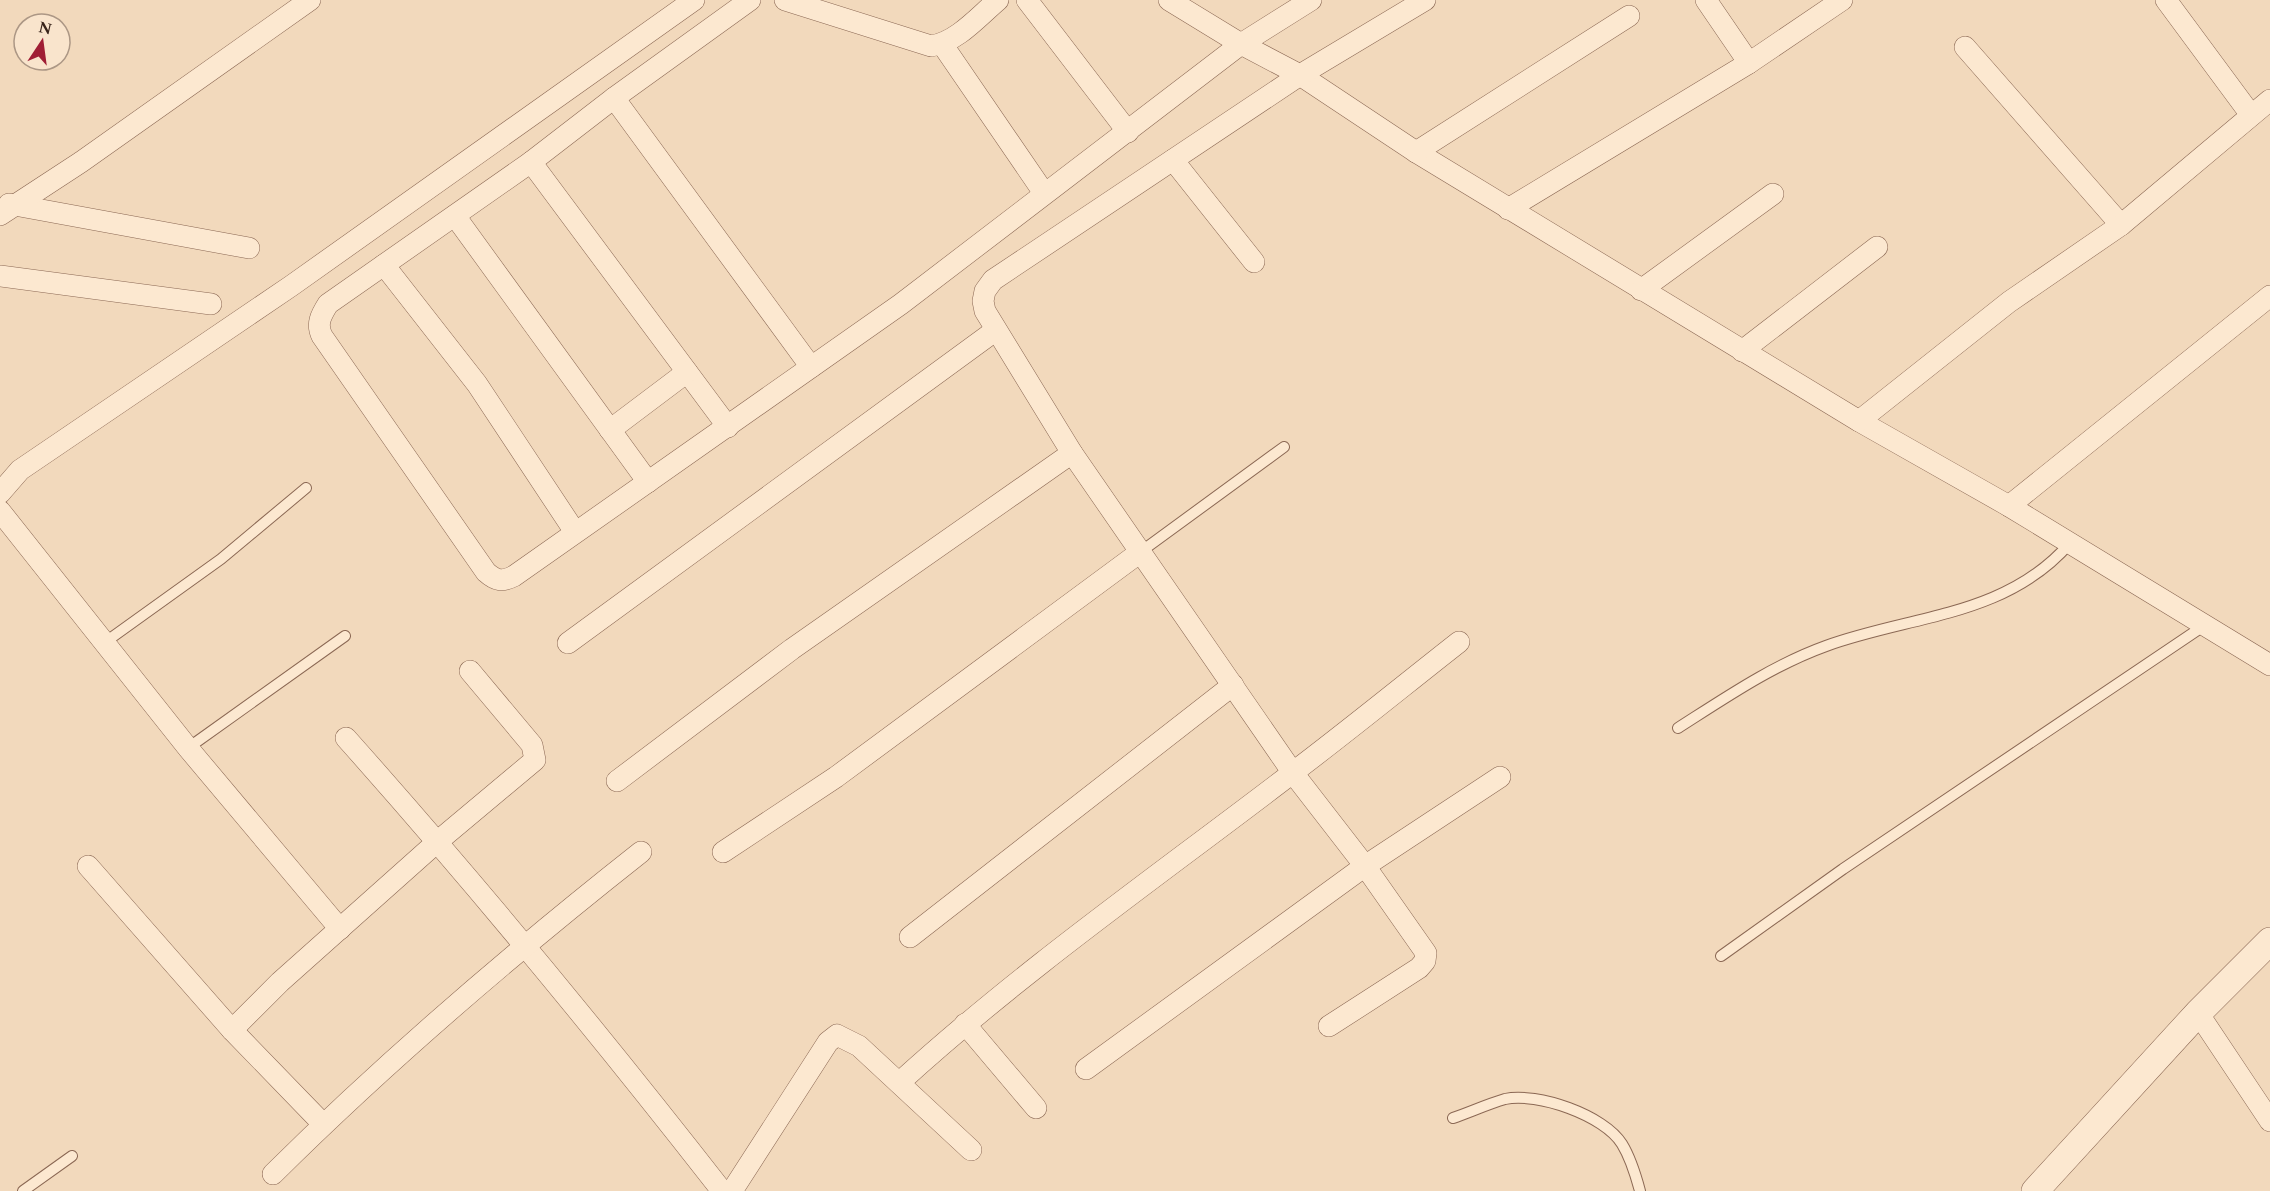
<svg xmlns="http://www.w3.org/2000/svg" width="2270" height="1191" font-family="Spectral,serif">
	<rect width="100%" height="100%" fill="#f2d9bc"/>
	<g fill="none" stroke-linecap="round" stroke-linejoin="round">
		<g stroke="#8b6854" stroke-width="12">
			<g id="service">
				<polyline points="1139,553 1284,447"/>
				<polyline points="104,643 221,559 306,488"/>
				<path d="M1678,728C1725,698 1773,665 1826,646C1911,615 2006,617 2070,543"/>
				<polyline points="188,748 345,636"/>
				<polyline points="1721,956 1843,869 2205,625"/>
				<path d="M1453,1118C1470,1112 1488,1104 1505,1099C1537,1092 1604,1115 1622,1144C1630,1157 1636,1176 1640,1191"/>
				<polyline points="23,1191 72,1156"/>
			</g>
		</g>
		<g stroke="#8b6854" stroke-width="22">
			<g id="minor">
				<path d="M750,0L614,98L531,162L328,304C321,315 316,324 322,336L486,572C496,581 502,582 514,576L901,304L1241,44L1311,0"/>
				<path d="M785,0L931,46C957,42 978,17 998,0"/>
				<polyline points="1027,0 1128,132"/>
				<polyline points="1169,0 1241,44 1300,75 1416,152 1859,421 2009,506 2270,665"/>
				<polyline points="1706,0 1749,63"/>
				<polyline points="2166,0 2251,115"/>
				<polyline points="942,44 1044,193"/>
				<polyline points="1965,47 2121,225"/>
				<polyline points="614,98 811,367"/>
				<polyline points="1416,152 1629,16"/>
				<polyline points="1173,160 1254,262"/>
				<polyline points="531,162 728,427"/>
				<polyline points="9,204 249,248"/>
				<polyline points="1508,209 1749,63 1842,0"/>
				<polyline points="0,215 81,162 310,0"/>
				<polyline points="455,216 648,482"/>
				<polyline points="384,265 477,384 575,532"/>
				<polyline points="0,276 211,304"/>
				<polyline points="1641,290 1773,194"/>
				<polyline points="1742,351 1877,247"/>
				<polyline points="1859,421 2009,302 2121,225 2270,100"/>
				<polyline points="610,430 687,372"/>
				<polyline points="0,493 20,470 291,286 694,0"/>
				<polyline points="2009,506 2270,296"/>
				<polyline points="0,511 188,748 340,929"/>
				<polyline points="568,643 996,330"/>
				<path d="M346,738C477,885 601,1036 722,1191"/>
				<polyline points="617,781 792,649 1072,453"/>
				<polyline points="723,852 836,777 1139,553"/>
				<polyline points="88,866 232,1030 323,1124"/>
				<polyline points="910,937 1233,685"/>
				<polyline points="2198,1013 2270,1121"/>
				<polyline points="965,1024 1036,1108"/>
				<polyline points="1329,1026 1419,968 1425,961 1426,953 1365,866 1293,773 1072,453 985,311 983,301 985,291 993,280 1300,75 1425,0"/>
				<polyline points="232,1030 280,982 437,842 535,760 532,745 470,671"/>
				<polyline points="1086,1069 1365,866 1500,777"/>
				<path d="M900,1082C1023,970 1159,875 1291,774C1348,731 1403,686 1459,642"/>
				<path d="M273,1174C389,1059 513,953 641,852"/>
				<polyline points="732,1191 828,1042 837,1035 859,1046 971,1150"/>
			</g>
		</g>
		<g stroke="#8b6854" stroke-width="28">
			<polyline id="tertiary" points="2035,1191 2198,1013 2270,941"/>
		</g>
		<use href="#service" stroke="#fce8d0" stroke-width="10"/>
		<use href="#minor" stroke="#fce8d0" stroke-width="21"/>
		<use href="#tertiary" stroke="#fce8d0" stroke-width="27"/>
	</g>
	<g transform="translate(42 42) rotate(13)"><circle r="28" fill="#f9e4cc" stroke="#ac9785" stroke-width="1.5"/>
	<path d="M0-4.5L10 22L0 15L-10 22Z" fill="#a01e35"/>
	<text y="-9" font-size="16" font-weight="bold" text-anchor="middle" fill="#39241a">N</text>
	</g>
</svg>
